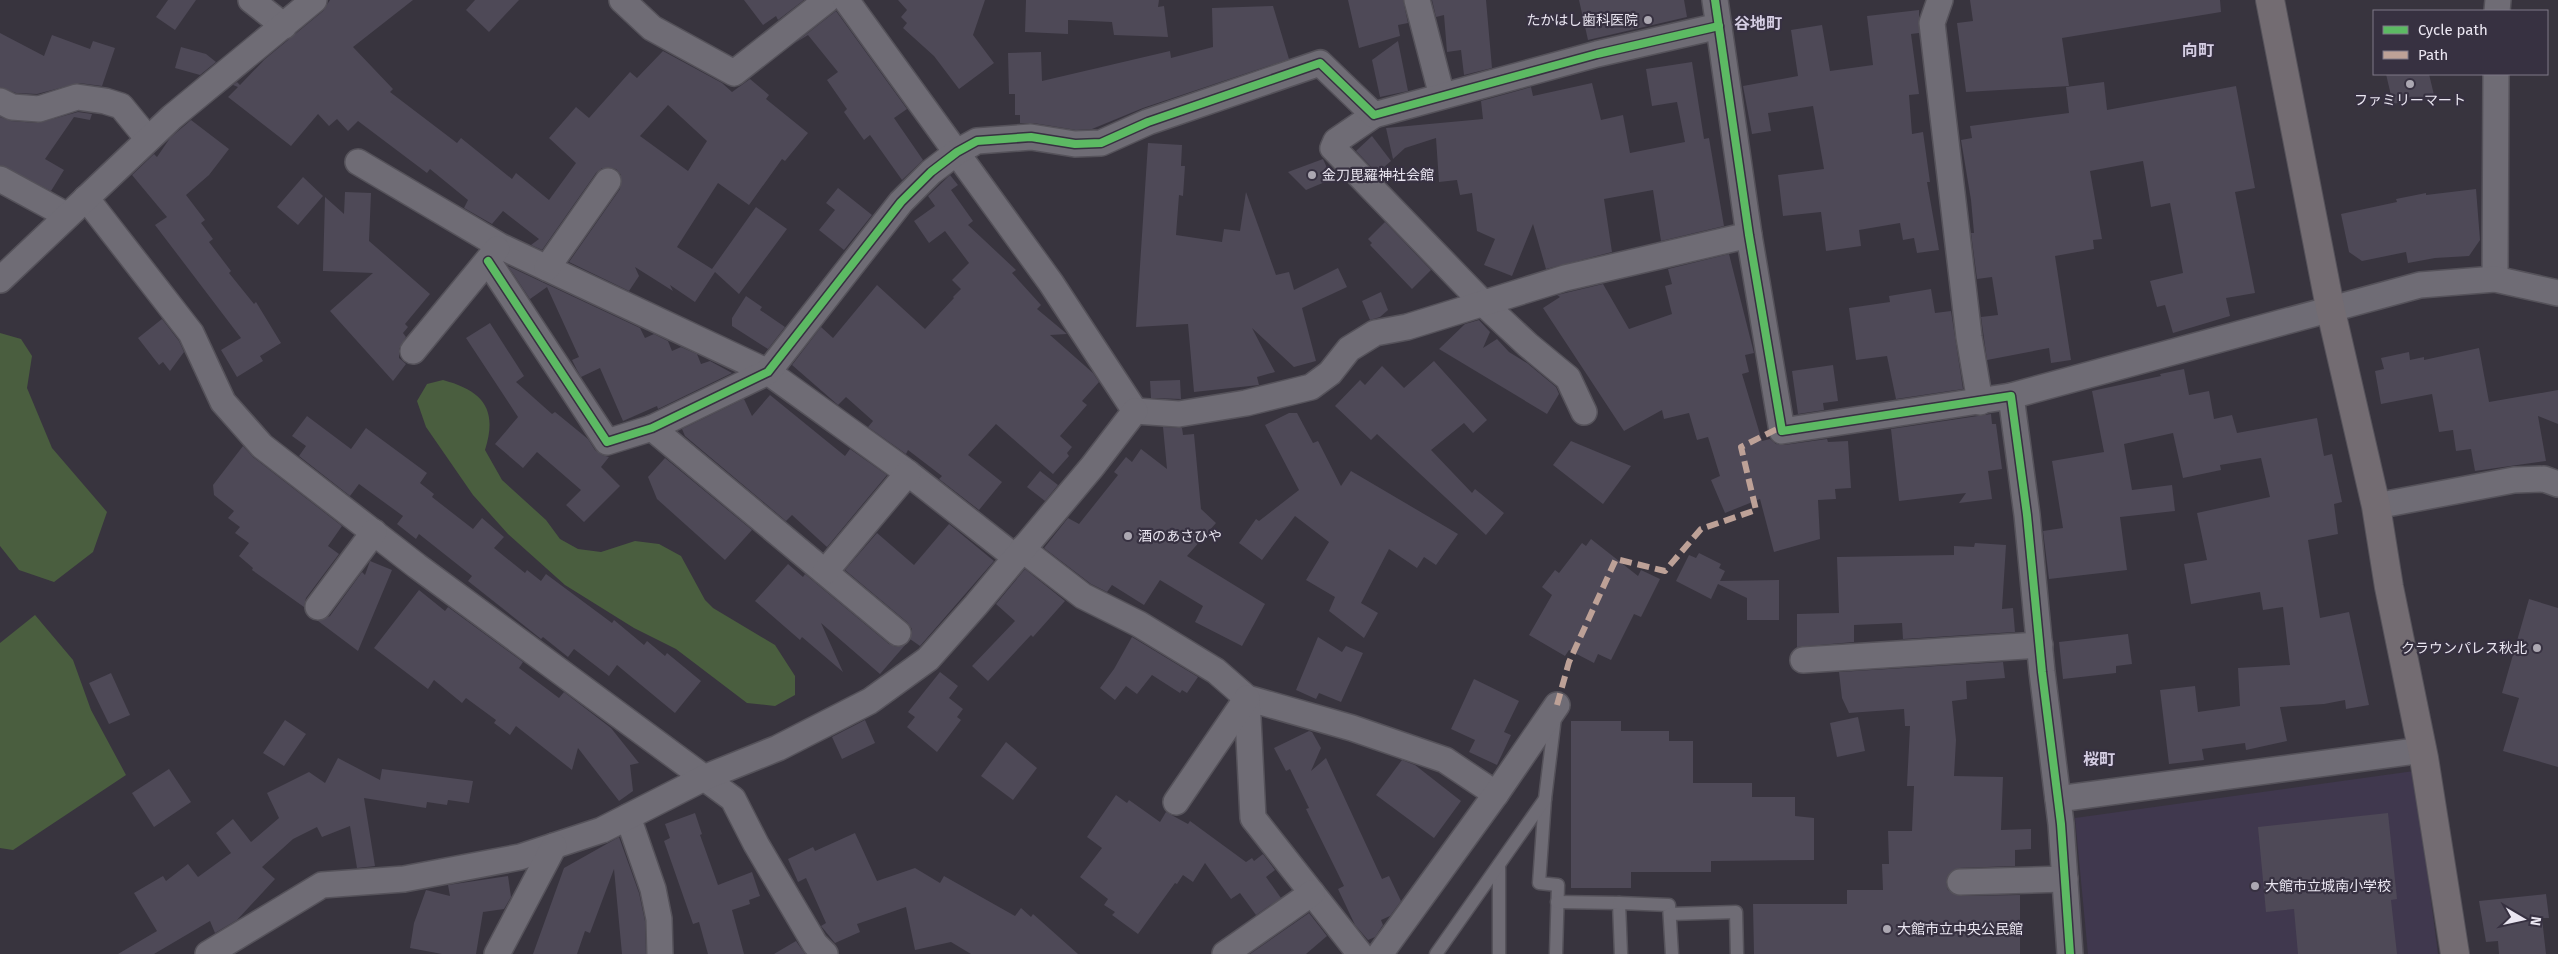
<svg xmlns="http://www.w3.org/2000/svg" width="2558" height="954" font-family="'Fira Sans','Noto Sans JP',sans-serif">
	<rect width="100%" height="100%" fill="#38343e"/>
	<polygon fill="#40384e" points="2414,771 2438,954 2088,954 2075,818"/>
	<g fill="#4a5e3f">
		<polygon points="0,333 21,339 32,356 27,388 52,448 107,512 93,552 54,582 19,570 0,546"/>
		<path d="M443,380C483,391 498,409 485,450L502,480L546,520L560,539L578,549L601,552L635,541L659,544L681,556L705,600L713,608L775,645L795,676V695L775,706L747,703L676,649L634,628L565,585L508,534L473,495L426,427L417,401L427,384Z"/>
		<polygon points="35,615 73,660 91,710 126,775 13,850 0,848 0,643"/>
	</g>
	<g fill="#4e4957" fill-rule="evenodd">
		<polygon points="168,0 196,0 175,30 156,17"/>
		<path d="M330,0H413L353,47L393,89L390,92L457,143L461,138L512,179L516,173L549,200L576,163L549,138L576,107L589,118L630,72L637,78L663,51L722,83L732,92L750,79L769,95L766,99L808,133L785,161L782,159L749,205L718,183L677,247L712,269L756,207L787,229L739,294L715,272L695,302L670,285L673,291L635,267L639,276L629,291L569,262L620,189L621,175L616,169L602,168L596,173L542,250L531,245L539,239L503,211L492,224L464,208L468,200L430,169L427,173L358,121L348,131L337,119L329,126L318,114L291,146L228,97L238,87L233,85L237,82L240,85L265,59L323,11ZM668,105L707,141L688,171L640,136Z"/>
		<polygon points="475,0 519,0 489,32 466,10"/>
		<polygon points="744,0 804,0 778,20 776,16 763,25"/>
		<polygon points="898,0 985,0 973,35 994,63 959,89 934,56 903,28 907,23 901,17 907,10"/>
		<polygon points="1026,0 1159,0 1158,7 1164,6 1168,37 1114,35 1112,22 1068,20 1068,34 1025,32"/>
		<polygon points="1348,0 1403,0 1408,23 1398,25 1400,36 1359,48"/>
		<polygon points="1432,0 1486,0 1492,68 1464,75 1461,50 1447,52 1444,15 1436,17"/>
		<polygon points="1579,0 1684,0 1687,17 1588,40"/>
		<polygon points="1970,0 2220,0 2221,12 2062,38 2069,86 1966,92 1957,23 1973,21"/>
		<polygon points="1273,6 1289,59 1143,108 1092,129 1076,130 1033,123 1020,123 1020,115 1015,115 1015,94 1009,94 1008,53 1041,52 1042,81 1170,51 1171,58 1213,47 1212,8"/>
		<polygon points="1919,10 1919,33 1911,34 1919,94 1909,95 1912,134 1923,132 1930,182 1927,182 1939,250 1917,253 1914,238 1903,240 1900,223 1859,230 1861,246 1826,251 1821,212 1783,216 1778,175 1824,169 1813,106 1768,113 1771,131 1752,134 1743,86 1798,76 1791,30 1822,25 1830,71 1873,65 1867,16"/>
		<polygon points="836,11 907,109 894,118 923,160 902,180 870,135 864,140 844,112 847,109 827,80 838,72 808,35 795,43"/>
		<polygon points="0,33 44,56 52,35 90,49 93,41 115,48 102,86 79,83 37,94 16,93 0,87"/>
		<polygon points="1398,41 1408,91 1380,97 1372,60"/>
		<polygon points="181,47 206,54 216,62 200,75 175,68"/>
		<polygon points="1692,62 1704,139 1709,138 1724,226 1661,241 1653,190 1604,199 1612,252 1546,269 1533,224 1512,276 1484,265 1495,239 1477,231 1472,193 1460,195 1457,180 1439,182 1436,138 1405,148 1393,159 1386,128 1483,119 1481,101 1531,87 1533,96 1592,83 1601,120 1623,115 1630,153 1685,142 1677,102 1652,106 1646,69"/>
		<polygon points="2386,74 2429,74 2434,95 2393,104"/>
		<polygon points="2104,82 2107,110 2236,86 2255,188 2235,192 2255,293 2226,298 2230,316 2173,333 2165,305 2157,307 2150,281 2183,273 2170,203 2151,207 2143,161 2090,171 2102,239 2093,240 2094,249 2055,256 2071,360 2051,363 2049,348 1987,360 1981,317 1998,315 1992,277 1977,279 1971,233 1974,233 1971,200 1961,140 1972,138 1970,126 2069,113 2066,87"/>
		<polygon points="78,112 92,114 90,120 74,117 45,159 64,170 51,191 0,165 0,117 11,121 38,123"/>
		<polygon points="191,120 229,149 209,175 186,195 205,220 201,223 213,239 209,242 231,271 229,273 254,304 256,302 281,343 260,356 263,361 237,377 221,350 241,338 155,225 167,217 132,175 154,154 157,157 170,138"/>
		<polygon points="1372,136 1391,161 1377,173 1356,151"/>
		<polygon points="1148,143 1182,145 1181,166 1185,166 1183,196 1179,195 1176,235 1222,242 1224,229 1240,231 1246,192 1276,275 1289,272 1294,290 1338,268 1347,287 1302,308 1316,361 1294,367 1252,328 1275,372 1257,377 1259,385 1194,392 1188,324 1136,327"/>
		<polygon points="1323,159 1332,179 1306,190 1288,172"/>
		<polygon points="950,175 958,185 951,190 973,221 968,225 1016,270 1012,273 1041,305 1037,309 1067,334 1050,335 1093,373 1099,382 1082,401 1087,405 1060,436 1072,447 1067,453 1069,456 1053,474 996,424 968,455 1002,482 979,510 939,479 942,476 908,450 906,454 868,427 873,421 846,397 838,405 792,365 821,327 833,338 877,285 925,329 954,298 953,297 961,289 952,280 969,263 945,231 929,243 914,221 935,206 928,196"/>
		<polygon points="303,177 323,196 298,225 277,207"/>
		<polygon points="838,188 872,215 844,250 819,230 835,210 826,203"/>
		<polygon points="2476,189 2480,240 2469,256 2435,258 2408,263 2406,252 2362,261 2349,252 2341,214 2397,202 2396,199 2426,193 2426,195"/>
		<polygon points="345,192 371,193 369,241 430,294 405,324 408,327 403,333 406,337 399,349 399,358 406,364 393,381 330,311 373,273 323,271 325,197 344,214"/>
		<polygon points="1385,222 1431,270 1412,289 1370,245 1372,243 1368,239"/>
		<polygon points="1729,254 1754,353 1745,355 1749,372 1742,374 1762,441 1770,439 1776,444 1784,445 1827,439 1828,442 1848,441 1851,488 1835,489 1836,499 1818,500 1820,539 1774,552 1760,499 1725,513 1711,480 1720,476 1708,437 1697,440 1689,413 1664,419 1662,410 1624,431 1543,308 1560,297 1557,295 1603,284 1629,329 1672,314 1665,286 1672,284 1668,269"/>
		<polygon points="508,266 640,328 645,338 654,334 668,341 672,351 681,347 697,354 701,364 710,361 732,373 658,409 657,406 623,421 600,368 581,377 577,370 572,360 579,357 547,287 530,299"/>
		<polygon points="1931,289 1935,313 1951,311 1963,389 1896,399 1887,356 1856,360 1849,308 1890,302 1889,296"/>
		<polygon points="1381,292 1388,310 1380,317 1370,320 1362,301"/>
		<polygon points="746,296 762,307 760,310 785,327 768,349 732,326 732,318"/>
		<polygon points="162,319 179,341 184,352 170,371 163,362 159,365 138,338"/>
		<polygon points="1479,320 1490,332 1483,348 1497,339 1509,352 1527,363 1556,387 1559,394 1547,414 1439,349 1465,324"/>
		<polygon points="490,323 524,376 516,382 552,414 555,412 588,439 595,450 602,455 609,457 601,467 620,486 584,522 566,505 581,490 537,452 523,468 495,444 518,417 466,338"/>
		<polygon points="2479,348 2489,402 2558,390 2558,424 2538,416 2546,461 2475,471 2471,449 2456,451 2453,430 2439,432 2432,394 2381,404 2375,371 2384,369 2381,358 2409,352 2410,360 2424,357 2424,360"/>
		<polygon points="1434,361 1487,420 1473,433 1464,423 1431,450 1472,493 1475,489 1504,513 1486,535 1377,434 1371,440 1335,406 1360,380 1365,385 1382,366 1404,388"/>
		<polygon points="1833,365 1838,401 1823,403 1824,410 1798,414 1792,371"/>
		<polygon points="2184,369 2189,395 2209,391 2214,419 2232,415 2237,433 2317,418 2324,456 2332,454 2342,502 2334,504 2338,534 2308,540 2320,618 2349,612 2369,705 2346,709 2345,700 2324,704 2280,707 2287,741 2246,750 2245,743 2202,749 2204,760 2169,764 2160,690 2195,686 2198,712 2240,706 2238,668 2290,665 2283,607 2263,610 2260,592 2191,604 2184,564 2207,560 2197,513 2270,497 2261,458 2220,465 2221,470 2183,478 2173,433 2124,444 2132,490 2172,485 2175,511 2120,517 2127,570 2049,579 2043,531 2063,528 2052,461 2104,452 2092,391 2161,376 2160,374"/>
		<polygon points="1180,380 1181,399 1151,398 1150,381"/>
		<polygon points="770,395 845,456 850,449 887,475 827,547 792,515 786,521 685,436 682,429 744,399 752,416"/>
		<polygon points="1289,413 1297,413 1313,443 1318,441 1341,486 1351,471 1458,534 1436,565 1424,557 1417,568 1389,549 1361,603 1378,613 1364,638 1329,611 1335,597 1306,580 1329,542 1295,516 1262,560 1239,543 1256,519 1259,521 1299,490 1265,425"/>
		<polygon points="1991,414 1992,424 1996,424 2002,469 1988,471 1992,499 1959,503 1966,493 1899,501 1891,429"/>
		<polygon points="307,416 351,449 366,428 427,473 420,483 434,494 432,497 473,529 482,518 504,537 494,548 525,573 527,570 541,581 546,574 612,623 614,620 644,645 647,641 665,656 667,653 701,681 675,713 617,665 609,676 574,649 568,657 543,637 541,639 468,581 472,576 419,534 416,539 397,524 403,516 359,484 350,496 299,456 306,446 292,436"/>
		<polygon points="1163,427 1182,428 1183,435 1194,434 1201,509 1216,523 1187,556 1265,604 1242,646 1195,622 1203,606 1160,580 1144,605 1112,585 1107,592 1091,584 1044,548 1068,518 1079,524 1118,475 1114,472 1126,457 1132,462 1141,449 1167,469"/>
		<polygon points="1571,441 1631,466 1603,504 1553,465"/>
		<polygon points="243,446 253,457 342,526 328,546 339,554 306,598 304,607 252,570 253,568 239,556 249,543 235,533 240,527 228,518 234,511 214,495 213,485"/>
		<polygon points="665,458 752,530 725,560 657,499 648,477"/>
		<polygon points="1040,471 1058,485 1045,501 1027,487"/>
		<polygon points="949,524 994,561 920,646 910,639 912,629 907,622 845,570 877,533 914,565"/>
		<polygon points="1591,539 1638,576 1641,570 1660,579 1641,617 1634,614 1611,660 1598,654 1594,663 1569,650 1565,656 1529,635 1552,595 1542,587 1555,570 1559,573 1582,543 1586,546"/>
		<polygon points="1975,543 2006,545 2002,609 2013,608 2015,632 1903,639 1902,623 1854,625 1854,642 1797,647 1797,614 1839,613 1837,557 1954,555 1954,546 1974,547"/>
		<polygon points="1699,553 1721,564 1719,568 1725,571 1720,581 1779,580 1779,620 1747,620 1747,598 1718,584 1711,599 1676,581 1689,555 1696,558"/>
		<polygon points="370,561 392,570 358,651 318,621 330,616 362,572 365,575"/>
		<polygon points="788,564 803,577 805,574 889,644 896,647 906,644 880,674 821,623 843,672 802,637 800,640 755,601"/>
		<polygon points="1025,569 1065,601 1033,637 1031,635 988,681 972,666 1015,621 996,604"/>
		<polygon points="419,590 445,611 448,607 523,662 519,668 559,698 564,692 611,728 639,763 630,765 633,791 619,801 578,748 572,770 516,726 510,735 494,723 496,720 466,698 462,703 434,680 428,689 374,648"/>
		<polygon points="2529,599 2558,608 2558,767 2503,751 2519,698 2502,693"/>
		<polygon points="2128,634 2132,664 2116,666 2116,673 2063,679 2059,642"/>
		<polygon points="1132,637 1198,677 1187,693 1182,690 1180,693 1152,675 1137,694 1126,686 1115,700 1100,688 1114,669"/>
		<polygon points="1318,637 1342,652 1346,646 1363,653 1341,702 1319,693 1316,699 1296,690"/>
		<polygon points="2003,662 2005,678 1966,681 1967,699 1952,701 1956,740 1954,776 2003,777 2001,830 2031,829 2031,849 2015,850 2015,866 1959,868 1948,875 1946,883 1948,890 1960,896 2020,895 2020,954 1754,954 1753,904 1847,904 1847,890 1883,890 1882,864 1889,864 1888,831 1912,831 1914,786 1907,786 1910,726 1905,726 1904,709 1849,713 1842,698 1839,672"/>
		<polygon points="940,672 958,686 949,698 963,709 957,717 961,720 937,752 907,727 915,717 908,712"/>
		<polygon points="111,673 130,715 109,724 89,683"/>
		<polygon points="1474,679 1519,701 1504,732 1511,735 1497,765 1469,752 1475,740 1451,729"/>
		<polygon points="1858,717 1865,751 1837,757 1830,723"/>
		<polygon points="285,720 306,734 284,766 263,753"/>
		<polygon points="865,720 875,743 842,759 832,737"/>
		<polygon points="1571,721 1621,721 1621,731 1669,731 1669,741 1693,741 1693,783 1752,783 1752,797 1795,797 1795,816 1814,818 1814,860 1711,861 1711,872 1631,872 1631,888 1571,888"/>
		<polygon points="1309,731 1312,732 1321,748 1311,771 1326,758 1382,879 1389,876 1401,901 1390,916 1381,920 1383,925 1375,937 1368,940 1355,925 1338,889 1344,886 1306,809 1309,808 1290,769 1286,771 1274,748"/>
		<polygon points="1006,742 1037,768 1013,800 981,776"/>
		<polygon points="338,758 380,780 382,769 473,781 469,803 448,800 447,805 427,802 426,808 364,798 375,866 357,868 350,826 322,837 317,827 293,839 262,867 275,879 237,920 215,933 210,921 154,954 118,954 157,931 134,893 163,876 166,881 188,864 198,877 231,853 216,833 233,819 251,842 279,818 267,793 309,772 325,783"/>
		<polygon points="1402,760 1415,765 1461,801 1434,838 1376,795"/>
		<polygon points="169,769 191,802 154,827 132,793"/>
		<polygon points="1116,795 1127,803 1129,800 1160,822 1166,812 1188,824 1190,821 1246,862 1252,858 1254,861 1263,854 1275,870 1266,877 1281,898 1256,915 1240,893 1231,899 1205,863 1193,882 1183,875 1177,884 1175,883 1138,934 1112,915 1115,912 1104,905 1108,899 1080,877 1102,848 1087,837"/>
		<polygon points="695,813 702,834 700,835 718,885 752,872 760,896 749,900 750,904 732,910 744,954 708,954 699,922 693,924 664,841 670,838 665,824"/>
		<polygon points="2388,813 2397,899 2391,900 2397,954 2298,954 2294,909 2266,912 2258,827"/>
		<polygon points="855,833 877,881 915,868 940,883 944,876 1015,916 1021,908 1031,917 1033,914 1078,954 971,954 951,942 915,950 906,907 857,924 860,932 835,943 821,926 826,923 806,878 798,882 788,859 813,847 815,851"/>
		<polygon points="619,837 639,893 645,921 646,954 622,954 614,869 590,933 585,931 577,954 533,954 564,868"/>
		<polygon points="508,876 511,897 504,909 483,912 476,954 442,954 410,948 414,923 426,890 450,896 448,885"/>
		<polygon points="2546,894 2549,918 2542,918 2546,954 2499,954 2498,941 2486,942 2479,901"/>
		<polygon points="1309,913 1327,936 1306,954 1250,954"/>
		<polygon points="796,941 805,954 774,954"/>
	</g>
	<g fill="none" stroke-linecap="round" stroke-linejoin="round">
		<g stroke="#55525a" stroke-width="15">
			<g id="lane">
				<polyline points="1545,799 1539,883 1558,885 1556,954"/>
				<polyline points="1499,865 1499,954"/>
				<polyline points="1557,902 1619,903 1621,954"/>
				<polyline points="1619,903 1669,905 1672,954"/>
				<polyline points="1670,914 1736,912 1737,954"/>
				<polyline points="1436,954 1545,799 1555,717"/>
			</g>
		</g>
		<g stroke="#55525a" stroke-width="28">
			<g id="street">
				<polyline points="251,0 284,26"/>
				<polyline points="622,0 652,28 734,73 827,0"/>
				<polyline points="846,0 1051,283 1135,411"/>
				<polyline points="1417,0 1442,96"/>
				<polyline points="1715,0 1749,235 1782,431 2011,396 2027,515 2042,672 2061,824 2070,954"/>
				<polyline points="1940,0 1932,23 1969,337 1980,402"/>
				<polyline points="2497,11 2498,0"/>
				<polyline points="0,101 12,107 39,109 77,97 105,101 121,106 148,139"/>
				<polyline points="1374,115 1336,141 1333,148 1483,303 1528,345 1568,378 1584,412"/>
				<polyline points="358,162 500,246 768,372 908,473 1015,557"/>
				<polyline points="0,179 66,215"/>
				<polyline points="86,198 191,333 223,402 262,446 417,566 733,799 756,844 815,944 825,954"/>
				<polyline points="488,261 607,442 652,428 768,372 901,202 931,172 957,152 977,141 1031,137 1075,144 1101,143 1148,122 1320,63 1374,115 1597,54 1719,26"/>
				<polyline points="547,268 608,181"/>
				<polyline points="2495,279 2496,74"/>
				<polyline points="0,280 172,117 314,0"/>
				<polyline points="413,351 497,249"/>
				<polyline points="2011,396 2420,285 2495,279 2558,293"/>
				<polyline points="1135,411 1179,414 1246,403 1311,387 1330,373 1349,349 1375,333 1407,327 1565,278 1749,235"/>
				<polyline points="652,428 898,633"/>
				<polyline points="2376,506 2514,480 2544,479 2558,484"/>
				<polyline points="1022,549 1083,596 1139,624 1216,671 1247,698 1352,728 1445,760 1496,794"/>
				<polyline points="825,572 908,473"/>
				<polyline points="318,607 374,532"/>
				<polyline points="1803,660 2040,645"/>
				<polyline points="1247,698 1253,818 1360,954"/>
				<polyline points="2058,799 2423,750"/>
				<polyline points="1176,802 1247,698"/>
				<polyline points="628,817 653,889 659,919 660,954"/>
				<polyline points="1960,882 2065,879"/>
				<polyline points="208,954 322,885 404,879 520,857 602,830 706,777 778,748 870,701 928,659 976,605 1092,467 1135,411"/>
				<polyline points="497,954 554,846"/>
				<polyline points="1225,954 1312,893"/>
				<polyline points="1380,954 1496,794 1557,705"/>
			</g>
		</g>
		<g stroke="#55525a" stroke-width="30">
			<polyline id="secondary" points="2270,0 2330,307 2376,506 2389,587 2424,758 2455,954"/>
		</g>
		<use href="#lane" stroke="#6f6c75" stroke-width="12"/>
		<use href="#street" stroke="#6f6c75" stroke-width="25"/>
		<use href="#secondary" stroke="#736c72" stroke-width="28"/>
		<polyline stroke="#bda197" stroke-width="6" stroke-dasharray="12 6" stroke-linecap="butt" points="1557,705 1569,662 1616,559 1665,571 1701,529 1756,510 1741,447 1781,427"/>
		<g stroke="#373141" stroke-width="11">
			<g id="cycleway">
				<polyline points="1715,0 1749,235 1782,431 2011,396 2027,515 2042,672 2061,824 2070,954"/>
				<polyline points="488,261 607,442 652,428 768,372 901,202 931,172 957,152 977,141 1031,137 1075,144 1101,143 1148,122 1320,63 1374,115 1597,54 1719,26"/>
			</g>
		</g>
		<use href="#cycleway" stroke="#5cba63" stroke-width="8"/>
	</g>
	<g fill="#aca8b2" stroke="#373141" stroke-width="2">
		<circle cx="1648" cy="20" r="5"/>
		<circle cx="2410" cy="84" r="5"/>
		<circle cx="1312" cy="175" r="5"/>
		<circle cx="1128" cy="536" r="5"/>
		<circle cx="2537" cy="648" r="5"/>
		<circle cx="2255" cy="886" r="5"/>
		<circle cx="1887" cy="929" r="5"/>
	</g>
	<g text-anchor="middle" stroke-width="4.5" stroke-linejoin="round" paint-order="stroke">
		<g font-size="14" fill="#eae6f1" stroke="#373141" text-anchor="start">
			<text x="1638" y="25" text-anchor="end">たかはし歯科医院</text>
			<text x="2410" y="105" text-anchor="middle">ファミリーマート</text>
			<text x="1322" y="180">金刀毘羅神社会館</text>
			<text x="1138" y="541">酒のあさひや</text>
			<text x="2527" y="653" text-anchor="end">クラウンパレス秋北</text>
			<text x="2265" y="891">大館市立城南小学校</text>
			<text x="1897" y="934">大館市立中央公民館</text>
		</g>
		<g font-size="16" font-weight="bold" fill="#d5cee3" stroke="#373141">
			<text x="1758" y="29">谷地町</text>
			<text x="2198" y="56">向町</text>
			<text x="2099" y="765">桜町</text>
		</g>
	</g>
	<rect x="2373" y="10" width="175" height="65" fill="#373141" stroke="#7f7987"/>
	<rect x="2383" y="26" width="25" height="8" fill="#5cba63" stroke="#7f7987"/>
	<text x="2418" y="35" font-size="15" fill="#eae6f1">Cycle path</text>
	<rect x="2383" y="51" width="25" height="8" fill="#bda197" stroke="#7f7987"/>
	<text x="2418" y="60" font-size="15" fill="#eae6f1">Path</text>
	<g transform="translate(2523 919) rotate(99)" stroke="#373141" stroke-width="4" paint-order="stroke">
	<path d="M0-4L9 19L0 12L-9 19Z" fill="#eae6f1"/>
	<text y="-8" font-size="14" font-weight="bold" text-anchor="middle" fill="#eae6f1">N</text>
	</g>
</svg>
